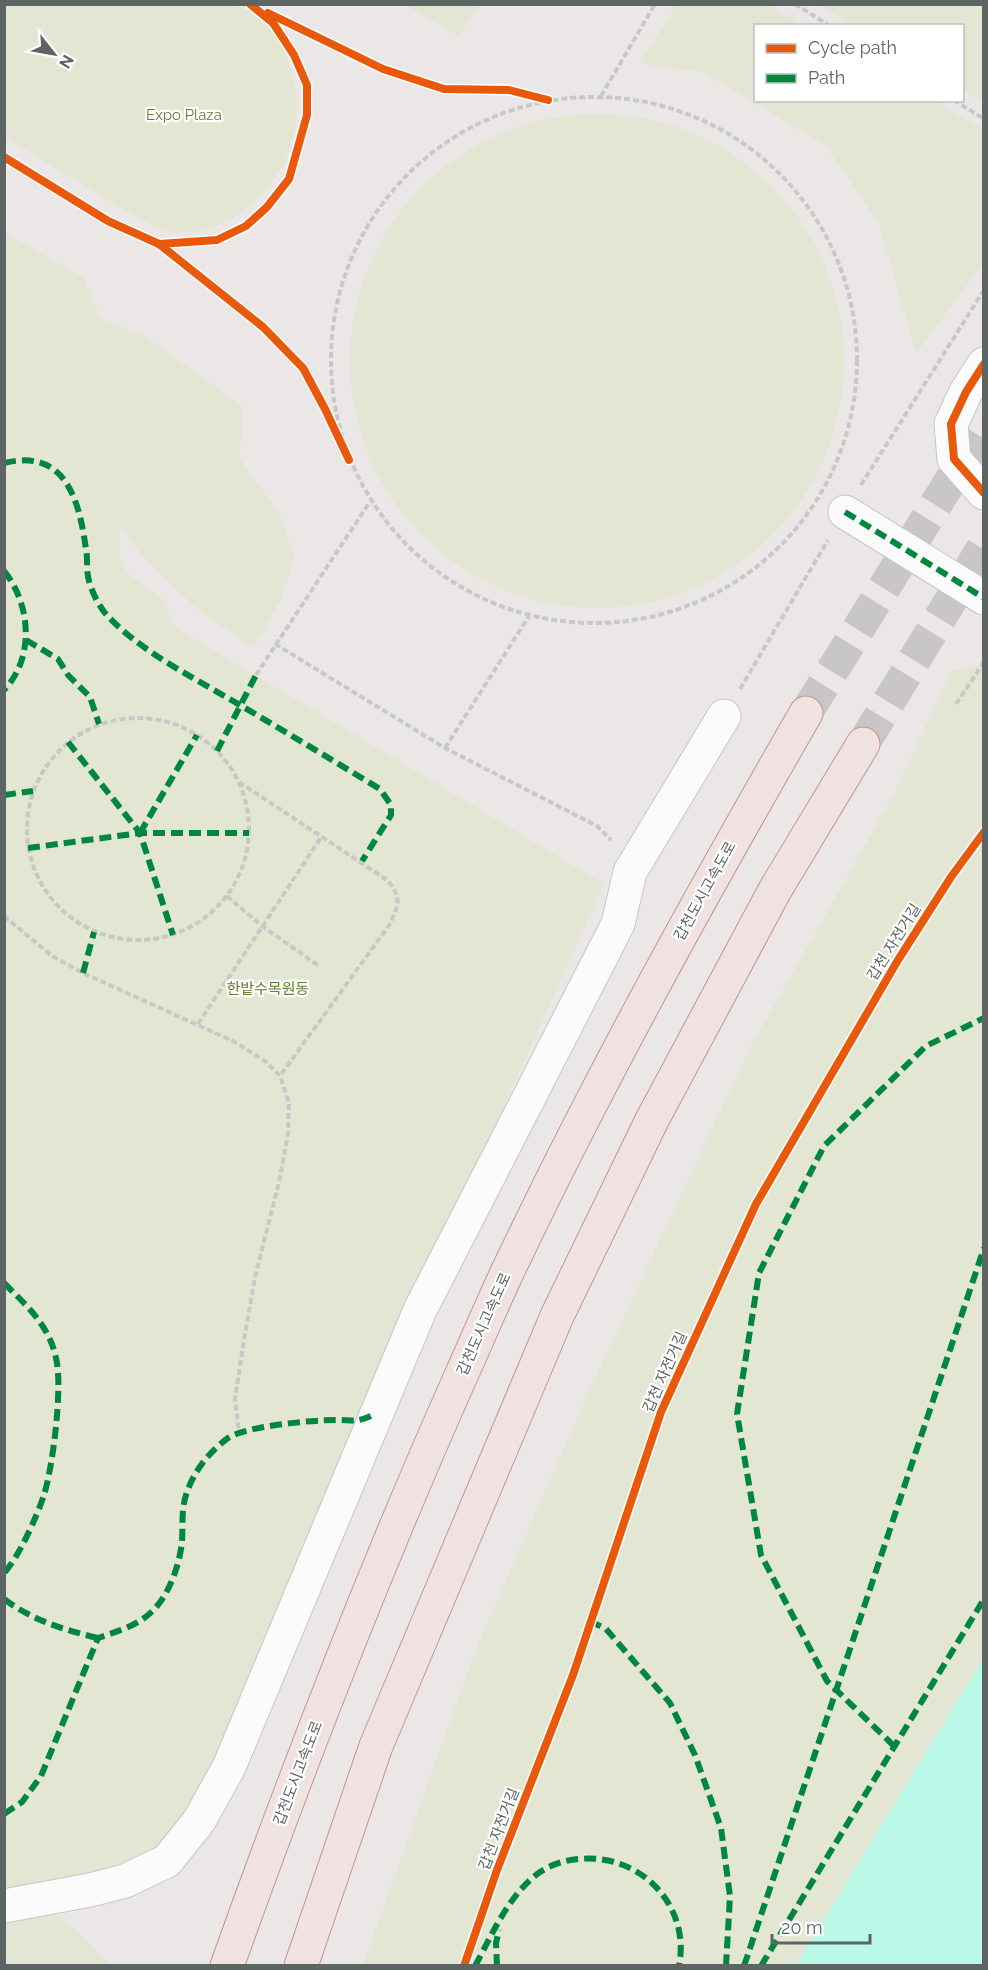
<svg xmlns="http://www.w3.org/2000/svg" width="988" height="1970" font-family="Raleway,'Noto Sans KR',sans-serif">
	<rect width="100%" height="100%" fill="#ece7e7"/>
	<g fill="#e2e6d2">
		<path d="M4,5H237C250,13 267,23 275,36C316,97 297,181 232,218C215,227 196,234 176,232C154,229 132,214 114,204C77,182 41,159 5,137Z"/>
		<polygon points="406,5 480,5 458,36"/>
		<polygon points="677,5 768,5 804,25 756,26 756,100 934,101 983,129 983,263 916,354 879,224 826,146 701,71 672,69 639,63"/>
		<polygon points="818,5 983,5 983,102 963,90 962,26 854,25"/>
		<circle cx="597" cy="361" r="247"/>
		<polygon points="4,232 83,277 101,319 148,338 242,406 240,459 279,513 295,558 281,599 253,649 194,606 141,554 123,529 120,532 119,556 127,573 163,599 175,627 604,884 360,1426 239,1713 168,1848 119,1870 4,1892"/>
		<polygon points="981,666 984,667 983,1659 796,1965 363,1965 476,1649 586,1398 750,1048 894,794 952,670"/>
		<polygon points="42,1905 75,1929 110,1965 5,1966 5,1921"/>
	</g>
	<polygon fill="#baf8e8" points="983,1659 983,1965 796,1965"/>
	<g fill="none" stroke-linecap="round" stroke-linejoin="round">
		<g stroke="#c8c6c6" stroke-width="33" stroke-dasharray="33 16" stroke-linecap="butt">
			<polyline points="806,713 984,427"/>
			<polyline points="863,744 984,546"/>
		</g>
		<g stroke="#c6c6c6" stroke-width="35">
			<g id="minor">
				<polyline points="984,364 966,392 951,424 954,459 984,493"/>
				<polyline points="845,512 984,598"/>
				<polyline points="4,1906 90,1890 125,1881 167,1861 199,1821 229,1767 420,1310 618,924 630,872 724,716"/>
			</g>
		</g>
		<g stroke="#c49493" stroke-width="35">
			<g id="highway">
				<path d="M227,1966C298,1767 374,1571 460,1378C478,1338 495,1297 514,1258C603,1072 703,892 806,713"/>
				<polyline points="301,1966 376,1746 557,1316 652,1120 775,890 863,744"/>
			</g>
		</g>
		<g stroke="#c6cac6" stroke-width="4" stroke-dasharray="6 3" stroke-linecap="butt">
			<polyline points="251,4 383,69 444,89 509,90 547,99"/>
			<polyline points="795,4 830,26"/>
			<polyline points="601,96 655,4"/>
			<circle cx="594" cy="360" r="263"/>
			<polyline points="954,100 984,119"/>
			<polyline points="159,244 263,327 303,368 325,409 345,451"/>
			<polyline points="861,485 984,290"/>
			<polyline points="275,644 445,748 597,826 611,840"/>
			<polyline points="256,675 369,503"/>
			<polyline points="740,689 828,540"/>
			<polyline points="956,704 984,662"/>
			<circle cx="138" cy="829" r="111"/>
			<polyline points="445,748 529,616"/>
			<path d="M239,782L387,880C402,897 399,904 390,924L280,1076"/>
			<polyline points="227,896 262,926 319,966"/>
			<polyline points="4,916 52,956 83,973 235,1042 265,1061 280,1076 289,1103 288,1134 279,1182 255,1277 244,1340 235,1399 239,1433"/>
			<polyline points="198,1024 322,836"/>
		</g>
		<use href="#minor" stroke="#fcfbfb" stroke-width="33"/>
		<use href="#highway" stroke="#efe2e1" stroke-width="33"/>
		<g stroke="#00873e" stroke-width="6" stroke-dasharray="12 6" stroke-linecap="butt">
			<path d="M4,463C66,448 79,500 86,549C88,559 86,571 89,581C92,592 98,604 105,613C136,648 188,675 228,698C279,728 329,758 380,789L391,805V815L362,861"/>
			<polyline points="845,512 984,598"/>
			<path d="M4,571C31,604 35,658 4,690"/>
			<polyline points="26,640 58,659 68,675 90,697 99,724"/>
			<polyline points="68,742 140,833 173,935"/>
			<polyline points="217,751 256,675"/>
			<polyline points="4,795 33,791"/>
			<polyline points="140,833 197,735"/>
			<polyline points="28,848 140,833 249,833"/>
			<polyline points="83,973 94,932"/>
			<path d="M4,1283C27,1306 49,1325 56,1358C63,1386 53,1466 44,1495C37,1516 19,1557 4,1573"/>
			<path d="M4,1599C32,1620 64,1630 98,1638"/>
			<polyline points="590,1621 606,1629 670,1703 695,1755 721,1828 730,1896 726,1966"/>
			<polyline points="894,1746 827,1681 761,1555 737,1414 759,1273 824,1146 926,1046 984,1018"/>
			<path d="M4,1814L22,1802L41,1776L98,1638C115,1632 134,1627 148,1615C168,1599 179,1567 182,1542C183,1525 181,1508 187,1492C194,1471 210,1451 228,1438C246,1426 312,1420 336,1420C354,1420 357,1423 375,1414"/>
			<path d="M475,1966C493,1933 509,1894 540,1872C552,1864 566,1860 579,1859C639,1853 691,1904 679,1966"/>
			<polyline points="497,1966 496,1943 499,1930"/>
			<polyline points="744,1966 984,1248"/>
			<polyline points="761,1966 984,1599"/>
		</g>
		<g stroke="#fff" stroke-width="11">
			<g id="cycleway">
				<polyline points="268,13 383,69 444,89 509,90 548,100"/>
				<polyline points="4,157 108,221 159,244 217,240 246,226 267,207 289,179 307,115 307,85 294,55 273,23 250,4"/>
				<polyline points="159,244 263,327 303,368 325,409 349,460"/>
				<polyline points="984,364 966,392 951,424 954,459 984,493"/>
				<polyline points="464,1966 497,1870 573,1675 661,1412 756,1204 898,960 951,877 984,832"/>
			</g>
		</g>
		<use href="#cycleway" stroke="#e8590c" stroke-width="8"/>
	</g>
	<g text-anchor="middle" stroke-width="4.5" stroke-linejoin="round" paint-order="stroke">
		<g font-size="15" fill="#627e32" stroke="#fff">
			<text x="184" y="120">Expo Plaza</text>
			<text x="268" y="994">한밭수목원동</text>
		</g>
		<g font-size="15" fill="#5c6564" stroke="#fff">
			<text transform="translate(705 891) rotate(-61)" y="5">갑천도시고속도로</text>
			<text transform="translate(894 942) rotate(-58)" y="5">갑천 자전거길</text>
			<text transform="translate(484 1324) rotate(-66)" y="5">갑천도시고속도로</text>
			<text transform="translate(665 1372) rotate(-66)" y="5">갑천 자전거길</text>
			<text transform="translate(298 1773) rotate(-69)" y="5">갑천도시고속도로</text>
			<text transform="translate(499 1829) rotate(-69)" y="5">갑천 자전거길</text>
		</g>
	</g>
	<rect width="988" height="1970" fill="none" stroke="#5c6564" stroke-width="12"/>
	<rect x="754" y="24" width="210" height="78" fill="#ffffff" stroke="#bec1c1" stroke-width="1.5"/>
	<rect x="766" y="44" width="30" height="9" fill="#e8590c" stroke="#bec1c1" stroke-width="1.5"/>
	<text x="808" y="54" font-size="18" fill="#5c6564">Cycle path</text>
	<rect x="766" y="74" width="30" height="9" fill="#00873e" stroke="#bec1c1" stroke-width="1.5"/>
	<text x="808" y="84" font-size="18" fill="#5c6564">Path</text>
	<g transform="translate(54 54) rotate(121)" stroke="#ffffff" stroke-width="4.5" paint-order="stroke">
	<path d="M0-4.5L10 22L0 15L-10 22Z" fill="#5c6564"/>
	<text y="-9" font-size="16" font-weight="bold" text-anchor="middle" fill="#5c6564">N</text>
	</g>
	<path d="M772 1934v9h98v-9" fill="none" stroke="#5c6564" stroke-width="3"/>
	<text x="781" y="1934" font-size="18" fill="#5c6564" stroke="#ffffff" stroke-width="4.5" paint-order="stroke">20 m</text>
</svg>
